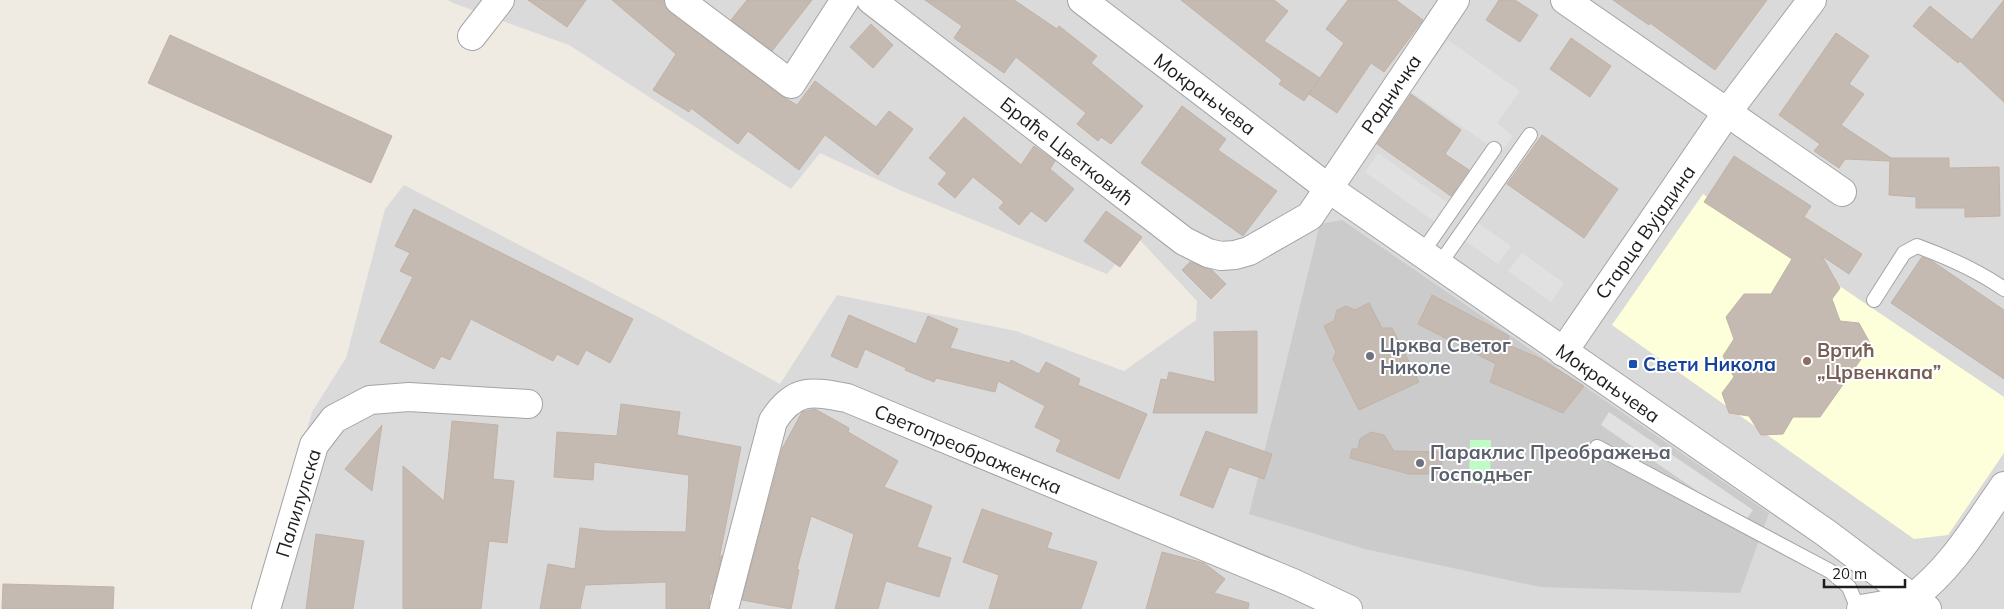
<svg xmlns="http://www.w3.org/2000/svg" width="2004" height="609" font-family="Mulish,sans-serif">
	<rect width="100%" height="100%" fill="#efebe3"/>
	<polygon fill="#dbdada" points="448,0 2004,0 2004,609 255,609 312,412 346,358 385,209 404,185 658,317 780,384 837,295 1016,331 1124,371 1196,320 1197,301 1138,238 1107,274 902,191 820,153 791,189 569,45 453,3"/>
	<polygon fill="#fdffdb" points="1703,194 2004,397 2004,453 1948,535 1914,539 1612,325"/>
	<polygon fill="#cbcbcb" points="1342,220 1769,513 1740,593 1540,587 1365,549 1249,514 1320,224"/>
	<polygon fill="#befbc5" points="1470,440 1491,440 1490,484 1469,483"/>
	<g fill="#e1e1e1">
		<polygon points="1448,40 1520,91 1497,123 1513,136 1500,153 1410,91"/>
		<polygon points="1378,153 1448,203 1435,222 1365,172"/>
		<polygon points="1478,223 1511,246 1498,264 1465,241"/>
		<polygon points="1522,253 1564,283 1551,302 1508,271"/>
		<polygon points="1609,412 1753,510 1744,523 1601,425"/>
	</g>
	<g fill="#c4bab2" stroke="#c1b2a5">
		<polygon points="528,0 586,0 567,27"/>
		<polygon points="612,0 663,0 665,7 670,12 782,96 797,105 815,81 876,127 889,111 913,129 878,175 825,135 799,170 748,131 738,144 691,108 689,112 653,90 676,54"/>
		<polygon points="747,0 812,0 772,51 731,20"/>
		<polygon points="925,0 1014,0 1057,29 1059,26 1097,56 1091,63 1143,106 1111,144 1101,137 1098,141 1077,124 1086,113 1016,57 1004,73 954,38 962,26"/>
		<polygon points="1181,0 1274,0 1288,11 1264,41 1320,78 1304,101 1279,84 1282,80"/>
		<polygon points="1348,0 1396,0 1423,20 1384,72 1371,63 1337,113 1309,94 1344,43 1326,29"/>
		<polygon points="1499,0 1515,0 1538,15 1520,42 1486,20"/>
		<polygon points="1613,0 1767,0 1715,70 1650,23 1649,25"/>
		<polygon points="2004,0 2004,102 1960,61 1958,63 1913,26 1930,6 1972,40"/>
		<polygon points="871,24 893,45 873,68 850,47"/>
		<polygon points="1836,33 1869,56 1849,84 1864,94 1841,125 1891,158 1949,158 1949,168 1999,167 2000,216 1965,217 1965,208 1916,208 1916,197 1889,195 1890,161 1845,159 1839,168 1814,151 1820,144 1779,115"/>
		<polygon points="170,35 392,136 371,183 148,83"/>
		<polygon points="1571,38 1611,66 1590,97 1550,69"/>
		<polygon points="1411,94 1461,130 1445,154 1469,170 1451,196 1377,144"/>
		<polygon points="1182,106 1226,139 1218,150 1277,191 1243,236 1141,163"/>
		<polygon points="964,117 1021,165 1034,146 1055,161 1050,169 1074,189 1046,222 1031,211 1019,225 999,208 1004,202 973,177 955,198 938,184 947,173 929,158"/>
		<polygon points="1542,135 1618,189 1584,238 1507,184"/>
		<polygon points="1734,156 1811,206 1804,217 1862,254 1849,274 1822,256 1840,288 1832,299 1840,321 1859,323 1871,345 1820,417 1793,417 1783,434 1761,435 1749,416 1729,413 1722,393 1734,377 1723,356 1734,339 1726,317 1744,294 1771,294 1792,259 1704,202"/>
		<polygon points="414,209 633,319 610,363 586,350 578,365 557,354 553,361 471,319 450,360 441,356 434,369 380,342 413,277 400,271 410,253 395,246"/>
		<polygon points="1106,211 1142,237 1120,267 1084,241"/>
		<polygon points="1922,257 1932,261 2004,310 2004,379 1891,303"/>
		<polygon points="1190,262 1212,270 1226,284 1211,299 1182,270"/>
		<polygon points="1432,295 1509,336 1506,344 1539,358 1584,386 1563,413 1490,382 1496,364 1418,324"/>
		<polygon points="1369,303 1382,328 1392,328 1419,382 1359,410 1333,359 1336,352 1324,326 1334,321 1337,310 1346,306 1355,310"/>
		<polygon points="849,315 916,344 928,316 958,329 950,348 1010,363 1011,360 1039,374 1046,362 1080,379 1078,385 1147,414 1119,479 1056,451 1061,440 1035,427 1045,406 998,381 995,392 936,378 934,382 905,370 906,368 865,349 857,368 831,356"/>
		<polygon points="1257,331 1257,413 1153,413 1161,379 1167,380 1169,372 1215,382 1214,332"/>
		<polygon points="621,404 680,412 677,435 741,447 719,560 722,555 712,594 710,594 709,609 666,609 666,582 585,585 580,609 540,609 548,564 575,569 580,528 603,531 686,532 689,475 594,462 593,480 554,477 557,432 617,436"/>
		<polygon points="815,409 849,428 848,432 898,461 884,487 932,506 917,547 951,558 939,597 886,581 878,609 835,609 854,534 811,516 797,569 799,570 791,609 742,600 782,449 802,412"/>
		<polygon points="452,421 498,425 493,479 514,481 507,543 489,541 481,609 403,609 403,466 444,501"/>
		<polygon points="382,425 372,491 345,469"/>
		<polygon points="1206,431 1272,454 1264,479 1229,467 1213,508 1180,495"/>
		<polygon points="1371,432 1384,435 1394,451 1442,452 1442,474 1409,474 1350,458 1352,449 1358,449 1360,439"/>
		<polygon points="982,509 1052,533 1047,548 1097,562 1081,609 989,609 999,575 963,562"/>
		<polygon points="316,534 364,541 353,609 306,609"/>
		<polygon points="1162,552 1204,563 1225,579 1214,593 1249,603 1248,609 1146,609"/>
		<polygon points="3,584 114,587 113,609 2,609"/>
	</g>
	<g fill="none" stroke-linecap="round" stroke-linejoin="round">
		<g stroke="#a4a4a4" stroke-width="16">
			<g id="service">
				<polyline points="1422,253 1494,149"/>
				<polyline points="1439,265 1530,135"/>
				<path d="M1874,300L1904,253L1917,246C1947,257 1977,270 2004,289"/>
				<polyline points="1597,447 1830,571 1849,587 1858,609"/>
			</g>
		</g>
		<g stroke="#a4a4a4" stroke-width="30">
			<g id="minor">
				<polyline points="679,0 791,84 845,0"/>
				<polyline points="871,0 1184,241 1208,253 1221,256 1235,255 1249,251 1310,216 1455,0"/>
				<polyline points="1565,0 1842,192"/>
				<polyline points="472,36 500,0"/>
				<polyline points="1563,352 1728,111 1812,0"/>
				<path d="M1912,598C1952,568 1976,526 2004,486"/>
				<polyline points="266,609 314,445 334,419 370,400 409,397 528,404"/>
				<path d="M724,609L773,421C794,388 811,391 847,398L1293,583L1348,609"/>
			</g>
		</g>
		<g stroke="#a4a4a4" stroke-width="30">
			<g id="tertiary">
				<polyline points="1082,0 1328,188 1826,533 1927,609"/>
				<polyline points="1861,609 1896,603 1912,598"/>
			</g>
		</g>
		<use href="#service" stroke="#fff" stroke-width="14"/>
		<use href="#minor" stroke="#fff" stroke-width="28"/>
		<use href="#tertiary" stroke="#fff" stroke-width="28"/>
	</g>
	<g fill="#6b7280" stroke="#fff" stroke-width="2">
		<circle cx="1370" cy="356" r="5"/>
		<circle cx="1420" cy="463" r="5"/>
	</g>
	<circle fill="#8d6e63" stroke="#fff" stroke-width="2" cx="1807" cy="361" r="5"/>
	<rect fill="#1a4fb4" stroke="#fff" stroke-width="2" x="1628" y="359" width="10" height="10" rx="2.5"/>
	<g text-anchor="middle" stroke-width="4" stroke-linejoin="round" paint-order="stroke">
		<g font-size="19" fill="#1d1d1d" stroke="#fff">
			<text transform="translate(1205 94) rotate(37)" y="7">Мокрањчева</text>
			<text transform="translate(1391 94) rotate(-56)" y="7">Радничка</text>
			<text transform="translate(1067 151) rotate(38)" y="7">Браће Цветковић</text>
			<text transform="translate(1645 232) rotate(-55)" y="7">Старца Вујадина</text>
			<text transform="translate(1608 383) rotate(35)" y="7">Мокрањчева</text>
			<text transform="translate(968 449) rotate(23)" y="7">Светопреображенска</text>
			<text transform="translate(298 503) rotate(-73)" y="7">Палилулска</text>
		</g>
		<g font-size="19" font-weight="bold" fill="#5b616d" stroke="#fff" text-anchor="start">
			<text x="1380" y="352">Црква Светог<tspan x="1380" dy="22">Николе</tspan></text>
			<text x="1430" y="459">Параклис Преображења<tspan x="1430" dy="22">Господњег</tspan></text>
		</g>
		<g font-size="19" font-weight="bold" fill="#785e54" stroke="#fff" text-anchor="start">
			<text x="1817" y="357">Вртић<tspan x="1817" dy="22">„Црвенкапа”</tspan></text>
		</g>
		<g font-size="19" font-weight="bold" fill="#164399" stroke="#fff" text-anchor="start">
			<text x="1643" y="371">Свети Никола</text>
		</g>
	</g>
	<path d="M1824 579v8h81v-8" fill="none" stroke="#1d1d1d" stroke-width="2.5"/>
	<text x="1832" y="579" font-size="15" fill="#1d1d1d" stroke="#ffffff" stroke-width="4" paint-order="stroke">20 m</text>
</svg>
